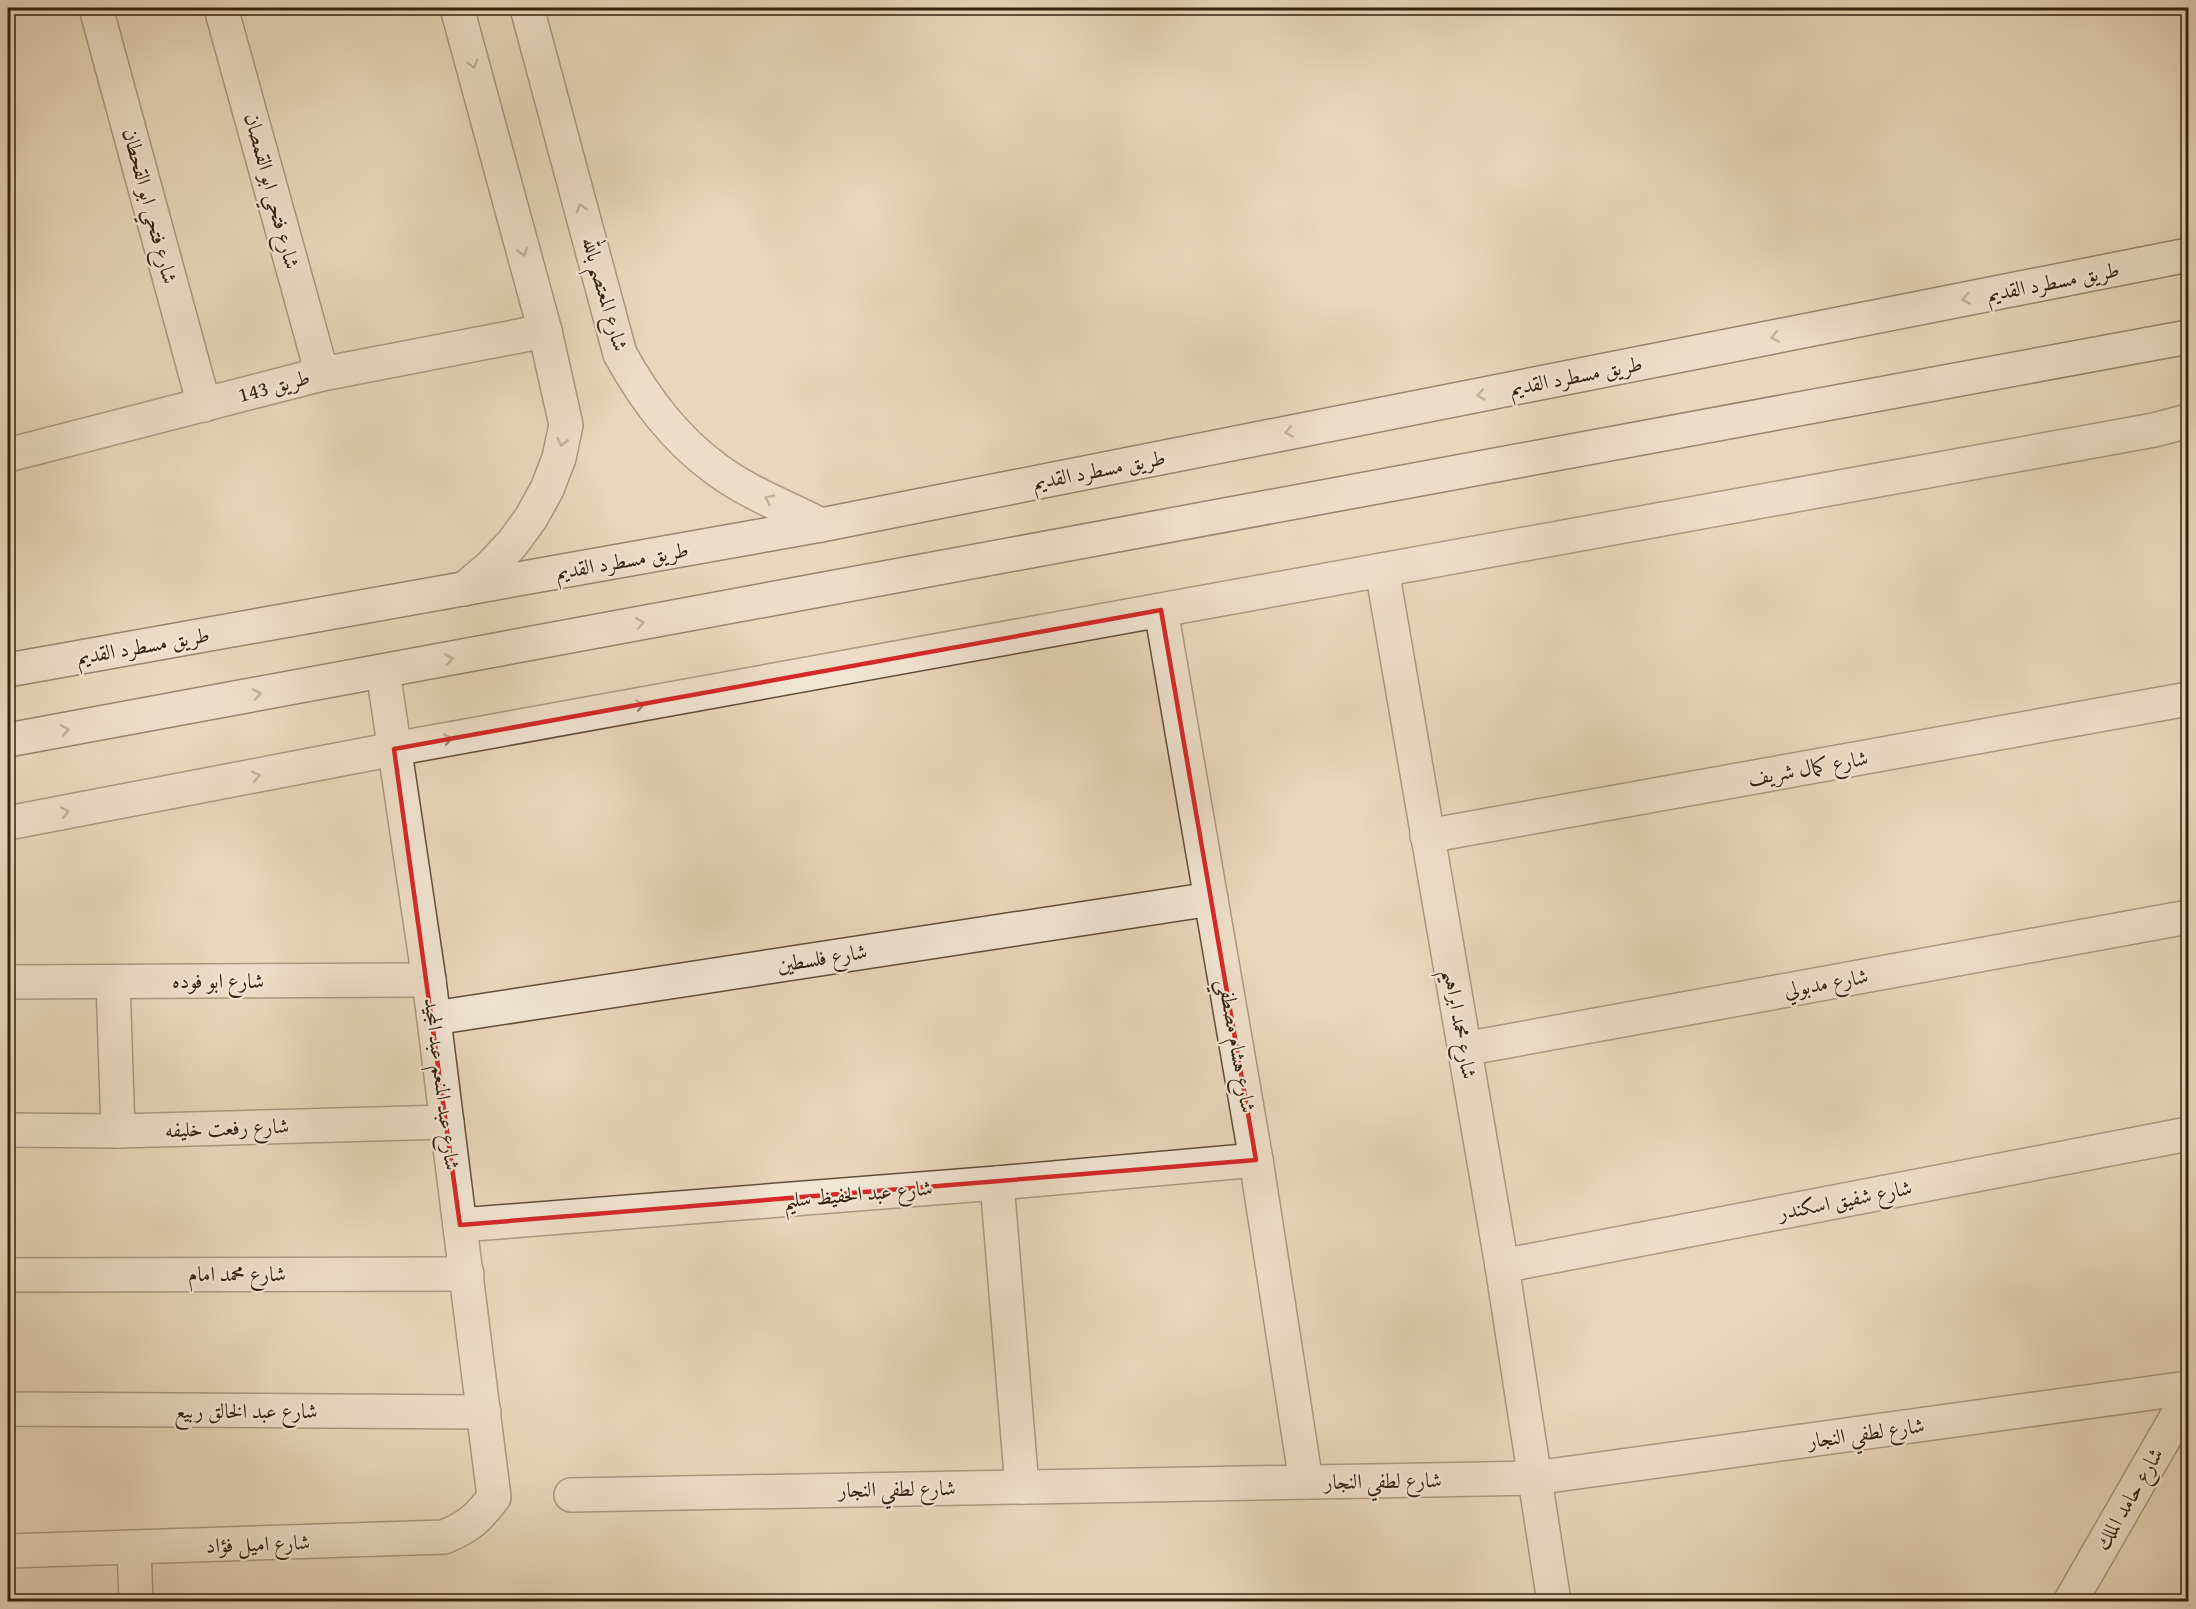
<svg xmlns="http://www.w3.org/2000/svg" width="2196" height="1609" font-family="'Gentium Book Plus',Amiri,serif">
	<rect width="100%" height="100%" fill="#e9d7bb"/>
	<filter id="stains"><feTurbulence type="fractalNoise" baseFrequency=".00333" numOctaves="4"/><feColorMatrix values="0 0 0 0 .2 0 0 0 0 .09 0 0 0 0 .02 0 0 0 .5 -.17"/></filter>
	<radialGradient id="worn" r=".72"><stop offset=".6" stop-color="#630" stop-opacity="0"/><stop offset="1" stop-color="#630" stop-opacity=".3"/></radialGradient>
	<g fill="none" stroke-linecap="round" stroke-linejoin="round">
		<g stroke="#614e38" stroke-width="36">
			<g id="street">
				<polyline points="96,8 204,405"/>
				<polyline points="221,8 322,374"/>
				<polyline points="457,8 545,331 566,425 559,458 547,489 531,518 512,544 489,568 464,589"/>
				<path d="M527,8L620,354C645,399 674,438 716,469C748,493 786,507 821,525"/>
				<polyline points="8,455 322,374 545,331"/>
				<polyline points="1382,570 1502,1266 1554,1602"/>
				<polyline points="1161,610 1256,1160 1306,1482"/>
				<polyline points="8,823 394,749 2154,430 2188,421"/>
				<polyline points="1427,836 2188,699"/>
				<polyline points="8,982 429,980"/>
				<polyline points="113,982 118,1131"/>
				<polyline points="434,1018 1211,899"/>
				<polyline points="1464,1049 2188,917"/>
				<polyline points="8,1130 118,1131 447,1122"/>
				<polyline points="997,1183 1022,1487"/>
				<polyline points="460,1225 997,1183 1256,1160"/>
				<polyline points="1502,1266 2188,1134"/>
				<polyline points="8,1275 467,1274"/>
				<polyline points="8,1409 484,1412"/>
				<polyline points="571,1495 1534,1478 2188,1388"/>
				<polyline points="134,1548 136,1602"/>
				<path d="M8,1551L444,1537C468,1527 478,1519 494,1497L429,980L383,671"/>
				<polyline points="2070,1602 2188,1397"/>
			</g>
		</g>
		<g stroke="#34210d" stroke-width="36">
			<g id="secondary">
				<polyline points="8,670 821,525 2188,255"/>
				<polyline points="8,740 2188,337"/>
			</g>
		</g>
		<use href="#street" stroke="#f1e5d3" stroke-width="33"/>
		<use href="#secondary" stroke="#f1e5d3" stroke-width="33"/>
	</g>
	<defs><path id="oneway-chevron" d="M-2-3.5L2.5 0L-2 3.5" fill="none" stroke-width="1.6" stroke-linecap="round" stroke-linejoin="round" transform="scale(1.5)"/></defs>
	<g stroke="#928370">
		<use href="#oneway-chevron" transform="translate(473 64) rotate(75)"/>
		<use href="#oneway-chevron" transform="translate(581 208) rotate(-105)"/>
		<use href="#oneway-chevron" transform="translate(523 252) rotate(75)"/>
		<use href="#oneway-chevron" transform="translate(1966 299) rotate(169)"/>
		<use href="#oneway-chevron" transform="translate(1775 337) rotate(169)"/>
		<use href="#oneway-chevron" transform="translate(1481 395) rotate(169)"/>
		<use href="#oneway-chevron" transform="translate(1289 432) rotate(169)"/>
		<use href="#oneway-chevron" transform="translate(562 442) rotate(103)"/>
		<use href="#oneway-chevron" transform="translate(769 499) rotate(-155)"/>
		<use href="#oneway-chevron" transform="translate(640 623) rotate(-10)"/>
		<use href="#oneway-chevron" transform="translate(449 659) rotate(-10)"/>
		<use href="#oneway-chevron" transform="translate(257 694) rotate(-10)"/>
		<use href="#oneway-chevron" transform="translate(640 705) rotate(-10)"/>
		<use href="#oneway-chevron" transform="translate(65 730) rotate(-10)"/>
		<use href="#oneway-chevron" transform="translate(448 739) rotate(-10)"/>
		<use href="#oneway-chevron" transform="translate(256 776) rotate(-11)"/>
		<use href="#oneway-chevron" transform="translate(65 812) rotate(-11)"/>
	</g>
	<path d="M0 0H2196V1609H0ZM1161,610L1256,1160L460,1225L394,749Z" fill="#e9d7bb" fill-opacity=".55" fill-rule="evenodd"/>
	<path fill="none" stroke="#d62828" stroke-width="4.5" stroke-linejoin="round" d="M1161,610L1256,1160L460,1225L394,749Z"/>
	<g text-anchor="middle" stroke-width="4.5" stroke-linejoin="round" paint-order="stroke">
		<g font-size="21" fill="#34210d" stroke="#f1e5d3">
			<text transform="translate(272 191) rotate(75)" y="7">شارع فتحي ابو القمصان</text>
			<text transform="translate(150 206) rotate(75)" y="7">شارع فتحي ابو القحطان</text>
			<text transform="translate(2053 282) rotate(-11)" y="7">طريق مسطرد القديم</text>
			<text transform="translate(605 294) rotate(74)" y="7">شارع المعتصم بالله</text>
			<text transform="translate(1576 376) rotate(-11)" y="7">طريق مسطرد القديم</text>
			<text transform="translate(274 386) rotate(-15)" y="7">طريق 143</text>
			<text transform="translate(1099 470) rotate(-11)" y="7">طريق مسطرد القديم</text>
			<text transform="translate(622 561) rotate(-10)" y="7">طريق مسطرد القديم</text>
			<text transform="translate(143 646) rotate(-10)" y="7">طريق مسطرد القديم</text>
			<text transform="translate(1808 768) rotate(-10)" y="7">شارع كمال شريف</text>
			<text transform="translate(822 958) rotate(-9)" y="7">شارع فلسطين</text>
			<text x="218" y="988">شارع ابو فوده</text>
			<text transform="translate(1826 983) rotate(-10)" y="7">شارع مدبولي</text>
			<text transform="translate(1460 1024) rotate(80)" y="7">شارع محمد ابراهيم</text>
			<text transform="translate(1237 1046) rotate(80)" y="7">شارع هشام مصطفي</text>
			<text transform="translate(442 1084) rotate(83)" y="7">شارع عبد المنعم عبد المجيد</text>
			<text transform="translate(227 1128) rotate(-2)" y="7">شارع رفعت خليفه</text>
			<text transform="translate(858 1194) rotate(-5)" y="7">شارع عبد الحفيظ سليم</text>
			<text transform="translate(1845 1200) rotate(-11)" y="7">شارع شفيق اسكندر</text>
			<text x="237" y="1281">شارع محمد امام</text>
			<text x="246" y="1418">شارع عبد الخالق ربيع</text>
			<text transform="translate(1866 1433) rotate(-8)" y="7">شارع لطفي النجار</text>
			<text transform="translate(1383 1481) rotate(-1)" y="7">شارع لطفي النجار</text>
			<text transform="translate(897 1489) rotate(-1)" y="7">شارع لطفي النجار</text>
			<text transform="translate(2129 1499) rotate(-60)" y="7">شارع حامد الملك</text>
			<text transform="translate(258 1544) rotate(-2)" y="7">شارع اميل فؤاد</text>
		</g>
	</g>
	<rect width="2196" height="1609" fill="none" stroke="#e9d7bb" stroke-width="30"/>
	<rect x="9" y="9" width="2178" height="1591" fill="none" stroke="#34210d" stroke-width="3"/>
	<rect x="15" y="15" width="2166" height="1579" fill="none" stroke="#34210d" stroke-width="1.5"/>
	<rect width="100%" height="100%" filter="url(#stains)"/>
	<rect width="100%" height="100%" fill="url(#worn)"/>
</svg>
